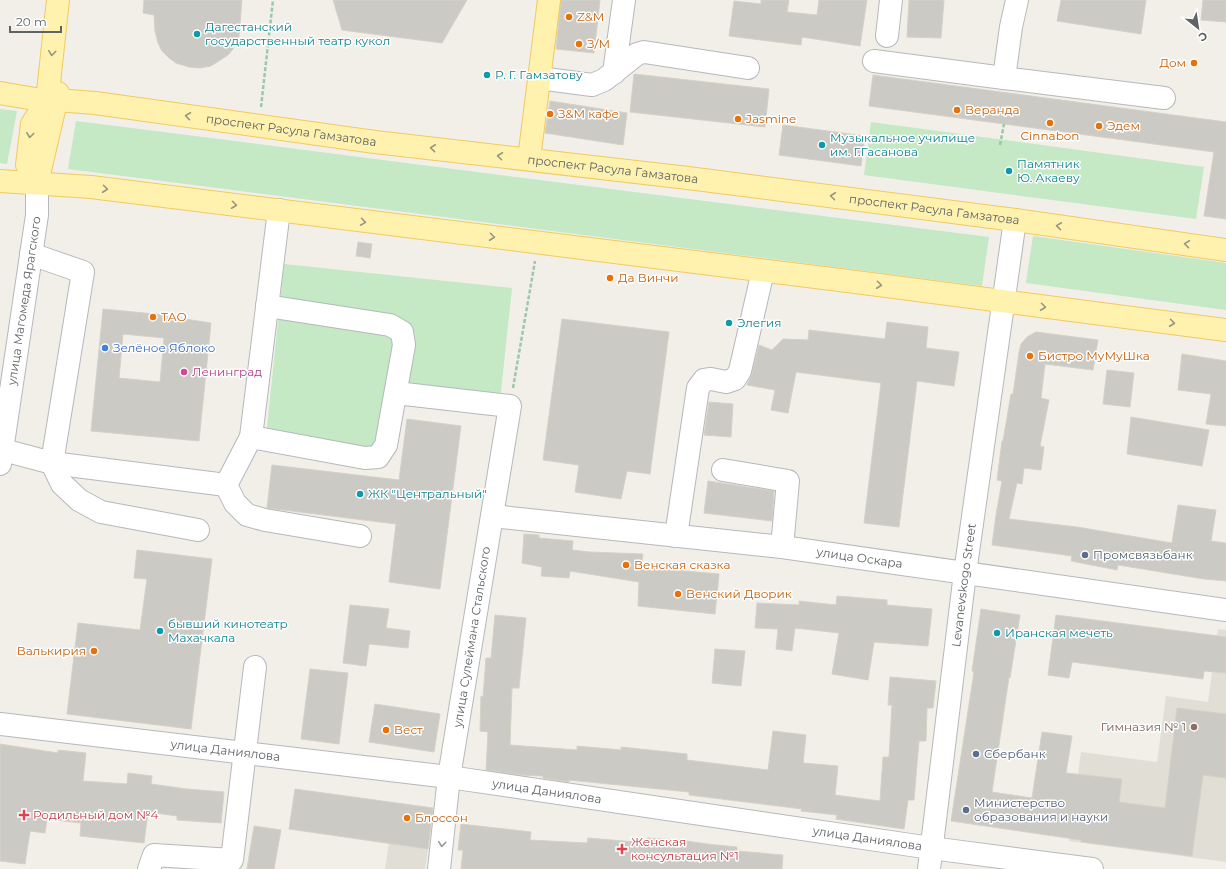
<svg xmlns="http://www.w3.org/2000/svg" width="1226" height="869" font-family="Montserrat,sans-serif">
	<rect width="100%" height="100%" fill="#f1efe8"/>
	<g fill="#e1ded6">
		<polygon points="1218,629 1226,630 1226,862 1069,841 1081,752 1157,762 1166,696 1208,702"/>
		<polygon points="389,843 428,849 425,869 385,869"/>
	</g>
	<g fill="#c5e8c5">
		<polygon points="0,109 17,111 7,164 0,163"/>
		<polygon points="76,121 989,237 982,286 68,169"/>
		<polygon points="871,122 1204,167 1196,219 864,175"/>
		<polygon points="1033,236 1226,263 1226,310 1026,283"/>
		<polygon points="284,264 512,288 499,410 387,398 382,450 266,437"/>
	</g>
	<g fill="#cccac5" stroke="#d6d1c6" fill-rule="evenodd">
		<polygon points="144,0 242,0 239,36 233,49 228,55 211,66 200,68 189,67 176,63 169,58 162,51 158,43 155,31 154,15 143,13"/>
		<polygon points="333,0 467,0 442,43 342,30"/>
		<polygon points="561,0 600,0 594,53 556,49"/>
		<polygon points="761,0 789,0 787,12 817,15 819,0 867,0 860,46 802,37 801,45 729,36 734,1 761,4"/>
		<polygon points="909,0 944,0 941,38 907,37"/>
		<polygon points="1061,0 1146,0 1141,34 1057,21"/>
		<polygon points="1203,0 1226,0 1226,22 1201,20"/>
		<polygon points="634,74 769,89 765,127 630,112"/>
		<polygon points="873,75 1226,122 1226,219 1204,216 1214,152 869,106"/>
		<polygon points="550,101 627,113 623,145 545,133"/>
		<polygon points="783,125 865,136 861,166 779,155"/>
		<polygon points="358,242 372,244 370,258 356,256"/>
		<path d="M103,309L165,315V316L211,323L199,441L91,431ZM123,334L164,338L160,382L119,378Z"/>
		<polygon points="562,319 669,332 650,474 627,471 621,499 575,492 579,465 543,460"/>
		<polygon points="887,322 928,327 926,348 959,352 954,386 917,381 899,527 864,523 881,383 796,372 788,413 771,410 775,390 747,385 752,374 759,345 772,350 783,339 808,340 809,330 885,339"/>
		<polygon points="1036,332 1098,340 1093,370 1045,364 1041,398 1049,400 1040,446 1044,447 1041,470 1024,468 1022,484 1017,483 1009,519 1077,527 1172,543 1178,505 1216,510 1211,541 1226,543 1226,581 1204,579 1118,565 1117,570 1071,561 1072,556 992,545 996,515 1002,481 997,480 1002,441 1003,441 1011,394 1013,394 1019,352 1021,344 1027,337"/>
		<polygon points="1182,354 1226,361 1226,426 1206,424 1211,394 1178,390"/>
		<polygon points="1107,370 1134,373 1130,407 1103,404"/>
		<polygon points="709,402 733,404 731,437 704,435"/>
		<polygon points="1131,417 1209,430 1202,466 1127,454"/>
		<polygon points="407,419 461,426 440,589 389,582 396,524 267,508 272,465 399,480"/>
		<polygon points="708,481 774,491 772,521 704,513"/>
		<polygon points="524,534 539,535 539,538 573,541 572,550 589,552 643,554 641,567 719,574 715,614 638,606 639,582 570,571 569,578 541,576 542,567 522,563"/>
		<polygon points="137,550 212,559 191,729 67,714 78,623 140,630 147,579 134,578"/>
		<polygon points="837,596 887,600 887,605 932,609 928,646 874,642 868,680 832,674 839,633 795,628 792,651 776,649 778,629 755,628 757,603 799,605 799,601 836,605"/>
		<polygon points="350,605 389,609 386,628 410,631 408,648 369,644 366,666 343,663"/>
		<polygon points="981,609 1020,615 1010,678 1009,677 992,792 1032,798 1042,732 1072,736 1066,773 1122,779 1119,802 1165,808 1177,708 1226,714 1226,778 1203,775 1192,856 1081,842 1081,840 951,821 974,672 972,671"/>
		<polygon points="495,615 526,618 519,688 512,688 510,745 577,750 577,746 621,750 621,747 687,754 687,760 768,770 773,731 806,735 803,763 838,766 835,795 880,801 883,757 889,757 892,705 888,705 890,677 936,681 933,708 927,708 926,741 919,741 914,800 908,800 904,829 836,819 837,815 801,811 802,809 689,795 689,792 569,780 569,782 543,778 543,776 521,775 486,770 488,732 480,731 481,696 483,697 486,658 491,658"/>
		<polygon points="1056,615 1226,637 1226,673 1204,671 1203,679 1072,662 1069,678 1048,675"/>
		<polygon points="715,649 745,651 741,686 712,683"/>
		<polygon points="310,669 348,673 339,744 301,739"/>
		<polygon points="375,704 440,714 434,752 369,742"/>
		<polygon points="0,744 58,753 58,750 86,753 83,781 127,784 128,773 152,776 151,784 187,789 224,792 221,823 177,820 177,816 148,812 144,843 80,836 81,823 47,819 45,833 30,831 25,864 0,861"/>
		<polygon points="295,789 433,808 428,849 289,829"/>
		<polygon points="461,824 531,832 530,840 587,843 588,838 647,843 647,838 680,840 707,844 737,847 737,851 783,855 782,869 461,869 463,850 458,850"/>
		<polygon points="254,826 281,830 274,869 247,869"/>
	</g>
	<g fill="none" stroke-linecap="round" stroke-linejoin="round">
		<g stroke="#b5b8bc" stroke-width="24">
			<g id="minor">
				<polyline points="1017,0 1011,27 1004,78 1164,98"/>
				<polyline points="887,36 891,0"/>
				<polyline points="874,61 1004,78"/>
				<polyline points="614,73 624,0"/>
				<polyline points="539,78 592,85 604,80 637,54 644,52 748,68"/>
				<polyline points="396,393 510,406 449,777 439,869"/>
				<polyline points="251,437 279,210"/>
				<polyline points="0,449 52,463 83,272 31,254"/>
				<polyline points="52,463 226,485 251,437 365,458 378,457 386,445 404,345 402,332 390,325 267,306"/>
				<polyline points="52,463 62,484 79,500 101,512 198,530"/>
				<path id="s1" d="M0,464L37,215V183"/>
				<polyline points="723,470 788,481 782,547"/>
				<polyline points="226,485 235,503 247,515 265,520 360,536"/>
				<path id="s2" d="M492,516L782,547L1226,610"/>
				<polyline points="676,536 698,388 704,380 711,379 726,382 735,379 740,371 763,271"/>
				<path id="s3" d="M0,724L449,777L931,848L1092,869"/>
				<polyline points="149,869 154,855 232,860 255,667"/>
				<path id="s4" d="M929,869L965,573L1015,220"/>
			</g>
		</g>
		<g stroke="#f2c960" stroke-width="24">
			<g id="major">
				<path id="s5" d="M0,93L47,101L56,100L95,103L375,142L688,178L1015,220L1226,250"/>
				<polyline points="529,159 549,0"/>
				<polyline points="0,181 91,187 840,280 1226,330"/>
				<polyline points="37,183 27,165 32,124 47,101 58,0"/>
				<polyline points="37,183 58,93"/>
			</g>
		</g>
		<g stroke="#9cc7a9" stroke-width="2.5" stroke-dasharray="4 2" stroke-linecap="butt">
			<polyline points="261,107 273,0"/>
			<polyline points="1000,145 1004,124"/>
			<polyline points="513,388 535,261"/>
		</g>
		<use href="#minor" stroke="#fff" stroke-width="22"/>
		<use href="#major" stroke="#fff2af" stroke-width="22"/>
	</g>
	<defs><path id="oneway-chevron" d="M-2-3.5L2.5 0L-2 3.5" fill="none" stroke-width="1.6" stroke-linecap="round" stroke-linejoin="round"/></defs>
	<g stroke="#979581">
		<use href="#oneway-chevron" transform="translate(52 53) rotate(97)"/>
		<use href="#oneway-chevron" transform="translate(188 116) rotate(-172)"/>
		<use href="#oneway-chevron" transform="translate(30 135) rotate(97)"/>
		<use href="#oneway-chevron" transform="translate(433 148) rotate(-174)"/>
		<use href="#oneway-chevron" transform="translate(500 156) rotate(-173)"/>
		<use href="#oneway-chevron" transform="translate(105 189) rotate(7)"/>
		<use href="#oneway-chevron" transform="translate(833 196) rotate(-173)"/>
		<use href="#oneway-chevron" transform="translate(234 205) rotate(7)"/>
		<use href="#oneway-chevron" transform="translate(363 222) rotate(8)"/>
		<use href="#oneway-chevron" transform="translate(1059 226) rotate(-172)"/>
		<use href="#oneway-chevron" transform="translate(492 237) rotate(7)"/>
		<use href="#oneway-chevron" transform="translate(1187 244) rotate(-172)"/>
		<use href="#oneway-chevron" transform="translate(879 285) rotate(7)"/>
		<use href="#oneway-chevron" transform="translate(1043 307) rotate(7)"/>
		<use href="#oneway-chevron" transform="translate(1172 323) rotate(7)"/>
	</g>
	<use stroke="#979a9d" href="#oneway-chevron" transform="translate(442 844) rotate(96)"/>
	<g fill="#e8710a" stroke="#fff" stroke-width="1.5">
		<circle cx="569" cy="17" r="4"/>
		<circle cx="579" cy="44" r="4"/>
		<circle cx="1194" cy="63" r="4"/>
		<circle cx="957" cy="110" r="4"/>
		<circle cx="550" cy="114" r="4"/>
		<circle cx="738" cy="119" r="4"/>
		<circle cx="1050" cy="123" r="4"/>
		<circle cx="1099" cy="126" r="4"/>
		<circle cx="610" cy="278" r="4"/>
		<circle cx="153" cy="317" r="4"/>
		<circle cx="1030" cy="356" r="4"/>
		<circle cx="626" cy="565" r="4"/>
		<circle cx="678" cy="594" r="4"/>
		<circle cx="94" cy="651" r="4"/>
		<circle cx="386" cy="730" r="4"/>
		<circle cx="407" cy="818" r="4"/>
	</g>
	<g fill="#0f9aa8" stroke="#fff" stroke-width="1.5">
		<circle cx="197" cy="34" r="4"/>
		<circle cx="487" cy="75" r="4"/>
		<circle cx="822" cy="145" r="4"/>
		<circle cx="1009" cy="171" r="4"/>
		<circle cx="729" cy="323" r="4"/>
		<circle cx="360" cy="494" r="4"/>
		<circle cx="160" cy="631" r="4"/>
		<circle cx="997" cy="633" r="4"/>
	</g>
	<circle fill="#3f7fe0" stroke="#fff" stroke-width="1.5" cx="105" cy="348" r="4"/>
	<circle fill="#d1479c" stroke="#fff" stroke-width="1.5" cx="184" cy="372" r="4"/>
	<g fill="#5c6f8a" stroke="#fff" stroke-width="1.5">
		<circle cx="1085" cy="555" r="4"/>
		<circle cx="976" cy="754" r="4"/>
		<circle cx="966" cy="810" r="4"/>
	</g>
	<circle fill="#8d6e63" stroke="#fff" stroke-width="1.5" cx="1194" cy="727" r="4"/>
	<g fill="#e0444e" stroke="#fff" stroke-width="1.5">
		<path d="M22 809h4v4h4v4h-4v4h-4v-4h-4v-4h4z"/>
		<path d="M620 843h4v4h4v4h-4v4h-4v-4h-4v-4h4z"/>
	</g>
	<g text-anchor="middle" stroke-width="3" stroke-linejoin="round" paint-order="stroke">
		<g font-size="12" fill="#c56008" stroke="#fff" text-anchor="start">
			<text x="577" y="21">Z&amp;M</text>
			<text x="587" y="48">З/М</text>
			<text x="1186" y="67" text-anchor="end">Дом</text>
			<text x="965" y="114">Веранда</text>
			<text x="558" y="118">З&amp;М кафе</text>
			<text x="746" y="123">Jasmine</text>
			<text x="1107" y="130">Эдем</text>
			<text x="1050" y="140" text-anchor="middle">Cinnabon</text>
			<text x="618" y="282">Да Винчи</text>
			<text x="161" y="321">ТАО</text>
			<text x="1038" y="360">Бистро МуМуШка</text>
			<text x="634" y="569">Венская сказка</text>
			<text x="686" y="598">Венский Дворик</text>
			<text x="86" y="655" text-anchor="end">Валькирия</text>
			<text x="394" y="734">Вест</text>
			<text x="415" y="822">Блоссон</text>
		</g>
		<g font-size="12" fill="#0d838f" stroke="#fff" text-anchor="start">
			<text x="205" y="31">Дагестанский<tspan x="205" dy="14">государственный театр кукол</tspan></text>
			<text x="495" y="79">Р. Г. Гамзатову</text>
			<text x="830" y="142">Музыкальное училище<tspan x="830" dy="14">им. Г.Гасанова</tspan></text>
			<text x="1017" y="168">Памятник<tspan x="1017" dy="14">Ю. Акаеву</tspan></text>
			<text x="737" y="327">Элегия</text>
			<text x="368" y="498">ЖК "Центральный"</text>
			<text x="168" y="628">бывший кинотеатр<tspan x="168" dy="14">Махачкала</tspan></text>
			<text x="1005" y="637">Иранская мечеть</text>
		</g>
		<g font-size="12" fill="#5f6368" stroke="#fff">
			<text dy="4" stroke="none"><textPath href="#s5" startOffset="294">проспект Расула Гамзатова</textPath></text>
			<text dy="4" stroke="none"><textPath href="#s5" startOffset="618">проспект Расула Гамзатова</textPath></text>
			<text dy="4" stroke="none"><textPath href="#s5" startOffset="942">проспект Расула Гамзатова</textPath></text>
			<text dy="4" stroke="none"><textPath href="#s1" startOffset="165">улица Магомеда Ярагского</textPath></text>
			<text dy="4" stroke="none"><textPath href="#s2" startOffset="370">улица Оскара</textPath></text>
			<text dy="4" stroke="none"><textPath href="#s4" startOffset="286">Levanevskogo Street</textPath></text>
			<text transform="translate(472 637) rotate(-81)" y="4">улица Сулеймана Стальского</text>
			<text dy="4" stroke="none"><textPath href="#s3" startOffset="227">улица Даниялова</textPath></text>
			<text dy="4" stroke="none"><textPath href="#s3" startOffset="551">улица Даниялова</textPath></text>
			<text dy="4" stroke="none"><textPath href="#s3" startOffset="875">улица Даниялова</textPath></text>
		</g>
		<g font-size="12" fill="#366cbe" stroke="#fff" text-anchor="start">
			<text x="113" y="352">Зелёное Яблоко</text>
		</g>
		<g font-size="12" fill="#b23c85" stroke="#fff" text-anchor="start">
			<text x="192" y="376">Ленинград</text>
		</g>
		<g font-size="12" fill="#4e5e75" stroke="#fff" text-anchor="start">
			<text x="1093" y="559">Промсвязьбанк</text>
			<text x="984" y="758">Сбербанк</text>
			<text x="974" y="807">Министерство<tspan x="974" dy="14">образования и науки</tspan></text>
		</g>
		<g font-size="12" fill="#785e54" stroke="#fff" text-anchor="end">
			<text x="1186" y="731">Гимназия № 1</text>
		</g>
		<g font-size="12" fill="#be3a42" stroke="#fff" text-anchor="start">
			<text x="33" y="819">Родильный дом №4</text>
			<text x="631" y="846">Женская<tspan x="631" dy="14">консультация №1</tspan></text>
		</g>
	</g>
	<g transform="translate(1198 28) rotate(150)" stroke="#ffffff" stroke-width="3" paint-order="stroke">
	<path d="M0-3L7 15L0 10L-7 15Z" fill="#5f6368"/>
	<text y="-6" font-size="11" font-weight="bold" text-anchor="middle" fill="#5f6368">С</text>
	</g>
	<path d="M10 26v6h51v-6" fill="none" stroke="#5f6368" stroke-width="2"/>
	<text x="16" y="26" font-size="12" fill="#5f6368" stroke="#ffffff" stroke-width="3" paint-order="stroke">20 m</text>
</svg>
